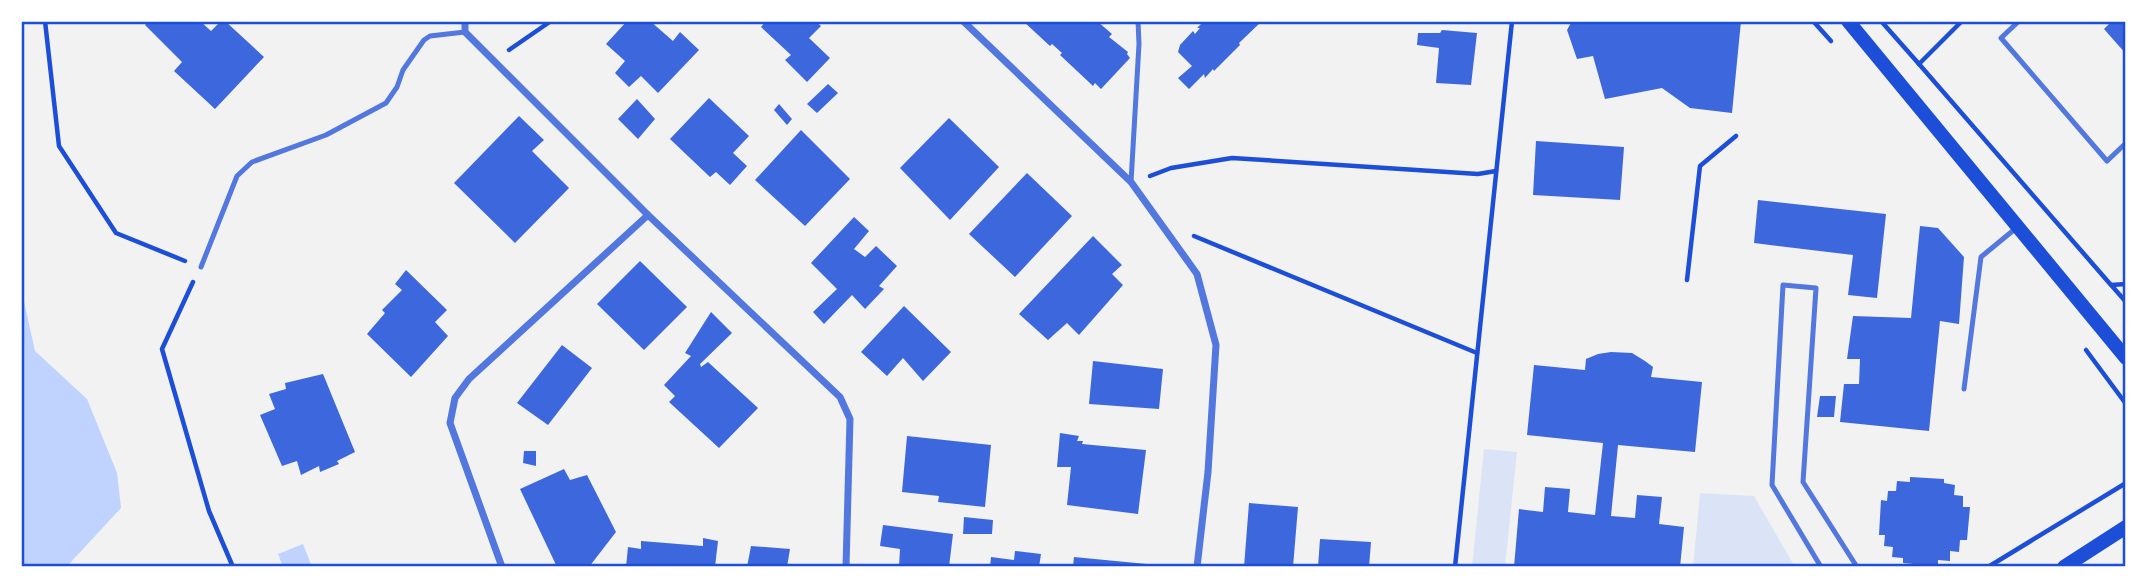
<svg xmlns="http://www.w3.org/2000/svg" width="2147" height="588" font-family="Barlow,sans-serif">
	<rect width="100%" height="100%" fill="#f2f2f2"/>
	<g fill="#dbe4f7">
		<polygon points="1484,449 1517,452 1505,567 1472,567"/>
		<polygon points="1700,493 1754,496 1795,567 1693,567"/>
	</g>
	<g fill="#bfd3fe">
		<polygon points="21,288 35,351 87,399 117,473 121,508 70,563 70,567 21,567"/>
		<polygon points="303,544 312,567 283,567 278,554"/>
	</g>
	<g fill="#3d67dc">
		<polygon points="149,21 200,21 211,31 221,21 225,21 264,57 215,109 174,71 182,62 145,25"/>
		<polygon points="627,21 650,21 673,41 680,32 699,50 658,93 641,76 629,87 615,73 625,61 606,44"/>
		<polygon points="766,21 815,21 821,26 809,38 830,58 807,82 785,60 791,55 761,27"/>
		<polygon points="1023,21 1097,21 1112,34 1109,37 1128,52 1127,54 1130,58 1101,89 1095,83 1093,86 1060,55 1062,53 1052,44 1050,46"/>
		<polygon points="1204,21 1262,21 1239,43 1240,45 1214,71 1213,69 1205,78 1204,74 1189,89 1178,78 1192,66 1178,52 1180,45 1193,31 1195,34 1200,28 1197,28"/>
		<polygon points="1572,21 1741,21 1732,113 1690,108 1662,88 1605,99 1593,56 1577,59 1567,30"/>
		<polygon points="2112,21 2126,21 2126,54 2104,29"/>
		<polygon points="1442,30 1477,33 1471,85 1436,83 1439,48 1417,45 1418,33 1440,33"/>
		<polygon points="828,84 838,93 817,113 807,104"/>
		<polygon points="709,98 749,136 733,153 747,166 730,185 716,172 710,177 670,139"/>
		<polygon points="637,99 655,119 638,139 618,119"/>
		<polygon points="779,104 792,119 787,125 774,110"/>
		<polygon points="519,116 544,140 532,151 569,188 515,243 454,183"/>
		<polygon points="949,118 999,167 950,220 900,168"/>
		<polygon points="801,130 850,179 805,226 755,180"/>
		<polygon points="1536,141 1624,147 1620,200 1533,195"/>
		<polygon points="1027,173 1072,216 1015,277 969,234"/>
		<polygon points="1758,200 1886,214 1877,298 1848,295 1853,255 1754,243"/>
		<polygon points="854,217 869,231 854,249 865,257 876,246 897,266 879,286 884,289 865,309 852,295 824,324 813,312 837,289 811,263"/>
		<polygon points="1920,226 1938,228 1964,257 1959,324 1940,321 1929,431 1840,422 1844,384 1859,384 1860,359 1847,359 1853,316 1911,318"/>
		<polygon points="1093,236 1122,265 1112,274 1123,285 1079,335 1067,323 1048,340 1019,314"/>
		<polygon points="640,261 687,307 644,350 597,304"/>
		<polygon points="406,270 447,310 435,322 448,336 411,377 367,334 385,313 382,310 402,290 395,284"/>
		<polygon points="904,306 951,352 923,381 903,358 887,376 861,352"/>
		<polygon points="711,312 732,333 700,364 701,367 708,362 758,408 719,448 669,402 675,396 664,385 691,356 685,353"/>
		<polygon points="562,345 592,368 548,425 517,403"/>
		<polygon points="1611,352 1632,353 1645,361 1653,367 1651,377 1702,382 1695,452 1618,445 1611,516 1635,518 1637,495 1662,497 1659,524 1684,527 1680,567 1514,567 1519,509 1543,512 1545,487 1570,489 1568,512 1595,515 1603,443 1527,435 1534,365 1585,370 1586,359 1598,354"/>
		<polygon points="1093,361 1163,369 1159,409 1089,404"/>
		<polygon points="323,374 355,452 337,461 339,464 320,472 319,466 301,475 297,461 282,466 260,415 275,409 269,394 286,389 285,383"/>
		<polygon points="1820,396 1836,396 1834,417 1817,417"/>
		<polygon points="1060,433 1079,436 1077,441 1083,441 1082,444 1146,450 1138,514 1067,505 1071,467 1057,467"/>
		<polygon points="907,436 991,445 985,507 938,502 939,496 902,492"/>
		<polygon points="524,451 536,451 536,466 523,463"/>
		<polygon points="564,469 570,480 587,475 616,532 589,567 557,567 520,489"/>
		<polygon points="1910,477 1944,479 1944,483 1955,485 1954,495 1963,496 1963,507 1970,507 1967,540 1960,540 1959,552 1950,551 1950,561 1938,560 1938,566 1913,567 1913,564 1903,563 1903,558 1892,557 1893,547 1884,546 1885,535 1879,535 1881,500 1887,501 1888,491 1896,491 1897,481 1910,482"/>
		<polygon points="1249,503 1298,507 1293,567 1244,567"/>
		<polygon points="964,517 993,520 992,534 963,534"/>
		<polygon points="883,525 953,534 949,567 899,567 900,549 880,546"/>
		<polygon points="703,538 718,541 715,567 626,567 628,547 641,549 641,541 703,546"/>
		<polygon points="1320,539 1371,542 1369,567 1318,567"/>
		<polygon points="751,546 790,549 787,567 747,567"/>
		<polygon points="1015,551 1041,554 1039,567 990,567 991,557 1014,560"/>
		<polygon points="1074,557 1157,565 1157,567 1073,567"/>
	</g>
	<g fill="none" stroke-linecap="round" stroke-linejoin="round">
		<g stroke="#1d4ed8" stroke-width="4.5">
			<polyline points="45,21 59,146 116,233 185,261"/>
			<polyline points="1813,21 1831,41"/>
			<polyline points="1881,21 1919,64"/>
			<polyline points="1962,21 1919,64 2111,285 2126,284"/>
			<polyline points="509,50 551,21"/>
			<polyline points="1150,176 1171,168 1232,158 1478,174 1496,171"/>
			<polyline points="1194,236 1477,353"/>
			<polyline points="1687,280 1700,166 1736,136"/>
			<polyline points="193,282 162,349 209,511 233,567"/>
			<polyline points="2112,286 2126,302"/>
			<polyline points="2086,350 2126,404"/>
			<polyline points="1455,567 1512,21"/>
			<polyline points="1988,567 2126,483"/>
		</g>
		<g stroke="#5277de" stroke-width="5">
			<polyline points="2019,21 2001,38 2107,161 2126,143"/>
			<polyline points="1131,182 1139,44 1138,21"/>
			<polyline points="201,267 237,176 252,162 326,135 386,103 397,87 403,70 424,40 430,36 465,32"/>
			<polyline points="1964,389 1981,257 2015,229"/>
			<polyline points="1821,567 1772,485 1783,285 1816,288 1803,482 1857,567"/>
		</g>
		<g stroke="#5277de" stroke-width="7">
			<polyline points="465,21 465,32 648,215 840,397 850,419 846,567"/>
			<polyline points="963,21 1131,182 1197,274 1216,345 1208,472 1197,567"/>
			<polyline points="502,567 450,423 455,398 469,379 648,215"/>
		</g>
		<g stroke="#1d4ed8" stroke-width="14">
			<polyline points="1848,21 2126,358"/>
			<polyline points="2064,567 2126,527"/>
		</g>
	</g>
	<rect width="2147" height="588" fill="none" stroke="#ffffff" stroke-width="46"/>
	<rect x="23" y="23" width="2101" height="542" fill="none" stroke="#1d4ed8" stroke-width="2.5"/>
</svg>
